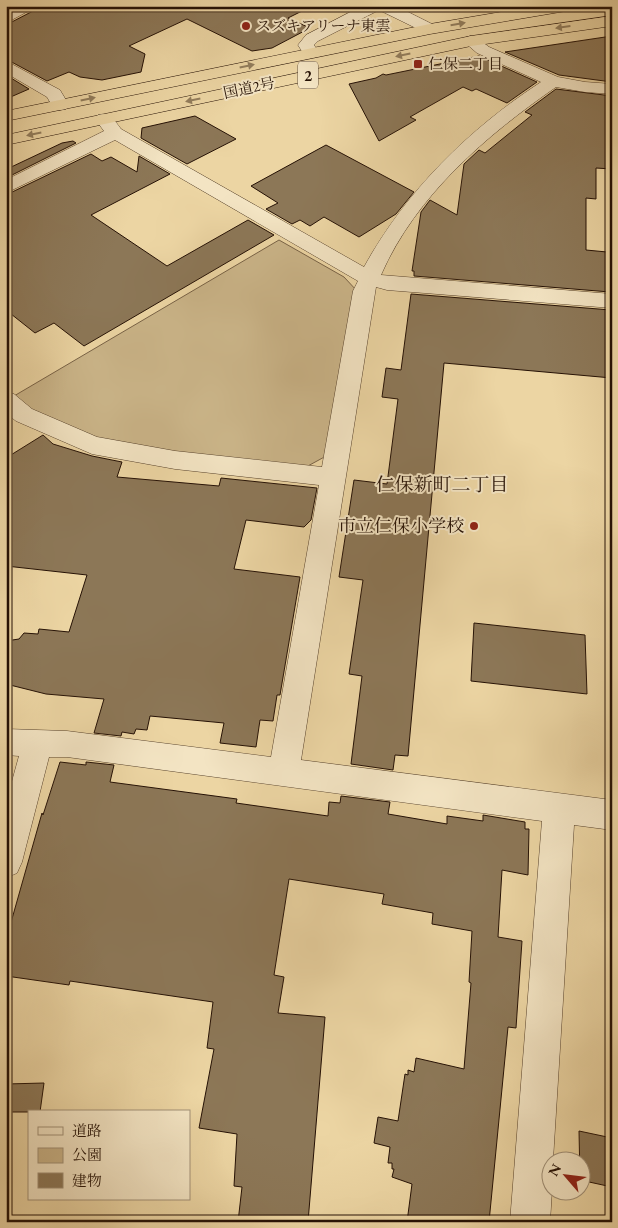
<svg xmlns="http://www.w3.org/2000/svg" width="618" height="1228" font-family="'EB Garamond','Noto Serif JP',serif">
	<rect width="100%" height="100%" fill="#ecd5a3"/>
	<filter id="stains"><feTurbulence type="fractalNoise" baseFrequency=".004" numOctaves="4"/><feColorMatrix values="0 0 0 0 .2 0 0 0 0 .09 0 0 0 0 .02 0 0 0 .5 -.17"/></filter>
	<radialGradient id="worn" r=".72"><stop offset=".6" stop-color="#630" stop-opacity="0"/><stop offset="1" stop-color="#630" stop-opacity=".3"/></radialGradient>
	<polygon fill="#cab488" stroke="#786246" points="279,240 344,277 358,292 328,455 306,467 172,453 102,440 33,412 14,396"/>
	<g fill="#8c7757" stroke="#251105">
		<polygon points="37,6 312,6 288,18 310,28 272,48 252,51 187,19 129,46 145,54 141,72 102,80 80,77 69,72 47,81 6,59 6,25 33,11"/>
		<polygon points="612,36 612,82 559,75 505,52"/>
		<polygon points="479,56 537,82 507,103 476,89 472,91 463,87 410,117 416,120 379,141 349,84 376,78 383,74 386,75"/>
		<polygon points="6,75 29,89 6,99"/>
		<polygon points="556,89 612,96 612,169 596,168 596,199 586,198 586,250 607,252 610,292 414,276 414,271 412,271 421,212 430,200 457,215 464,164 479,150 485,153 532,115 525,112"/>
		<polygon points="195,116 236,139 187,164 141,138 142,128"/>
		<polygon points="73,141 76,143 6,178 7,169 62,143"/>
		<polygon points="326,145 414,192 396,214 359,237 324,217 310,226 300,220 292,224 266,209 278,203 251,186"/>
		<polygon points="91,154 102,161 111,157 137,172 139,156 170,174 91,215 167,266 248,220 274,235 84,346 54,323 35,333 6,310 6,195"/>
		<polygon points="411,294 611,310 612,378 444,363 408,756 395,755 393,770 351,764 362,676 349,674 363,580 339,577 354,480 387,484 398,399 382,397 386,368 401,370"/>
		<polygon points="43,435 53,444 92,456 122,462 117,477 219,486 221,478 317,488 311,520 304,527 246,520 234,569 300,577 280,695 277,695 273,721 260,720 256,747 220,743 224,723 150,716 147,730 136,729 134,734 122,732 121,736 94,733 104,699 46,694 6,684 6,641 19,639 24,633 38,634 39,629 69,632 87,575 6,566 6,458"/>
		<polygon points="474,623 585,635 587,694 471,681"/>
		<polygon points="60,762 86,765 86,762 114,765 110,782 237,799 236,803 328,816 329,802 340,803 341,796 390,802 388,814 447,824 447,816 483,821 483,815 525,822 525,829 529,829 528,875 502,870 498,937 522,941 516,1028 508,1027 489,1222 407,1222 412,1184 392,1177 394,1169 392,1169 392,1163 388,1163 390,1147 374,1143 378,1117 398,1121 405,1074 408,1075 408,1070 414,1072 416,1058 464,1069 471,983 469,982 472,931 432,924 433,913 382,904 384,894 289,879 274,975 284,977 278,1013 325,1017 308,1222 238,1222 242,1187 234,1186 237,1134 199,1128 214,1049 207,1048 213,1002 70,981 69,985 6,976 6,940 42,813 43,815"/>
		<polygon points="44,1083 40,1112 6,1112 6,1084"/>
		<polygon points="579,1131 612,1138 612,1187 580,1180"/>
	</g>
	<g fill="none" stroke-linecap="round" stroke-linejoin="round">
		<g stroke="#57422c" stroke-width="1">
			<g id="street">
				<polygon points="15,6 35,6 32,9 6,23 6,11"/>
				<polygon points="362,6 396,6 436,26 438,29 436,32 424,32 379,10 318,41 314,45 319,53 317,56 305,56 298,45 306,35"/>
				<path d="M471,36L477,38L489,47L558,77L585,82L612,84V94L585,92L556,87C487,135 416,195 381,275L612,294V308L387,290L376,287L301,760L612,800V830L574,825L553,1160H550L552,1190L550,1222H510L542,821L67,757H49L22,862L17,873L6,878V803L19,756L6,755V729L67,731L271,757L319,485L175,469L92,454L16,421L6,413V392L14,394L32,409L97,437L175,451L322,467L353,291L358,281L115,140L6,193V180L104,131L95,119L98,115C110,112 114,120 121,129L364,267C406,191 469,129 541,82L477,53L463,41L465,38Z"/>
				<polygon points="6,61 60,90 69,105 66,109 60,110 54,109 47,97 6,73"/>
			</g>
		</g>
		<g stroke="#251105" stroke-width="1">
			<g id="highway">
				<polygon points="537,6 574,6 571,9 566,11 430,34 6,121 6,111 430,24"/>
				<polygon points="612,16 612,26 471,46 6,145 6,135 471,36"/>
			</g>
		</g>
		<use href="#street" fill="#f3e4c3" fill-rule="evenodd"/>
		<use href="#highway" fill="#ecd5a3" fill-rule="evenodd"/>
	</g>
	<defs><path id="oneway-solid" d="M-6-.8H1V-3.2L6.5 0L1 3.2V.8H-6Z" transform="scale(1.25)"/></defs>
	<g fill="#927d5c">
		<use href="#oneway-solid" transform="translate(458 24) rotate(-10)"/>
		<use href="#oneway-solid" transform="translate(563 27) rotate(172)"/>
		<use href="#oneway-solid" transform="translate(403 55) rotate(168)"/>
		<use href="#oneway-solid" transform="translate(247 66) rotate(-12)"/>
		<use href="#oneway-solid" transform="translate(88 99) rotate(-12)"/>
		<use href="#oneway-solid" transform="translate(193 100) rotate(168)"/>
		<use href="#oneway-solid" transform="translate(34 134) rotate(168)"/>
	</g>
	<g fill="#8f2418" stroke="#f3e4c3" stroke-width="2">
		<circle cx="246" cy="26" r="5"/>
		<rect x="413" y="59" width="10" height="10" rx="2.5"/>
		<circle cx="474" cy="526" r="5"/>
	</g>
	<g text-anchor="middle" stroke-width="4" stroke-linejoin="round" paint-order="stroke">
		<g font-size="15" fill="#251105" stroke="#f3e4c3" text-anchor="start">
			<text x="256" y="31">スズキアリーナ東雲</text>
			<text x="428" y="69">仁保二丁目</text>
		</g>
		<g font-size="15" fill="#251105" stroke="#f3e4c3">
			<text transform="translate(249 88) rotate(-12)" y="5">国道2号</text>
		</g>
		<rect fill="#f3e4c3" stroke="#63503e" stroke-width="1" x="298" y="61.5" width="20" height="27" rx="4"/>
		<g font-size="16" font-weight="bold" fill="#251105">
			<text x="308" y="81">2</text>
		</g>
		<g font-size="18" fill="#251105" stroke="#f3e4c3" text-anchor="end">
			<text x="464" y="532">市立仁保小学校</text>
		</g>
		<g font-size="19" fill="#251105" stroke="#f3e4c3">
			<text x="442" y="491">仁保新町二丁目</text>
		</g>
	</g>
	<rect width="618" height="1228" fill="none" stroke="#ecd5a3" stroke-width="25"/>
	<rect x="8" y="8" width="603" height="1213" fill="none" stroke="#251105" stroke-width="2.5"/>
	<rect x="12" y="12" width="593" height="1203" fill="none" stroke="#251105"/>
	<rect x="28" y="1110" width="162" height="90" fill="#f3e4c3" stroke="#a19077"/>
	<rect x="38" y="1127" width="25" height="8" fill="#f3e4c3" stroke="#a19077"/>
	<text x="72" y="1136" font-size="15" fill="#251105">道路</text>
	<rect x="38" y="1148" width="25" height="15" fill="#cab488" stroke="#a19077"/>
	<text x="72" y="1160" font-size="15" fill="#251105">公園</text>
	<rect x="38" y="1173" width="25" height="15" fill="#8c7757" stroke="#a19077"/>
	<text x="72" y="1186" font-size="15" fill="#251105">建物</text>
	<g transform="translate(566 1176) rotate(298)"><circle r="24" fill="#f3e4c3" stroke="#a19077"/>
	<path d="M0-4L9 19L0 12L-9 19Z" fill="#8f2418"/>
	<text y="-8" font-size="14" font-weight="bold" text-anchor="middle" fill="#251105">N</text>
	</g>
	<rect width="100%" height="100%" filter="url(#stains)"/>
	<rect width="100%" height="100%" fill="url(#worn)"/>
</svg>
